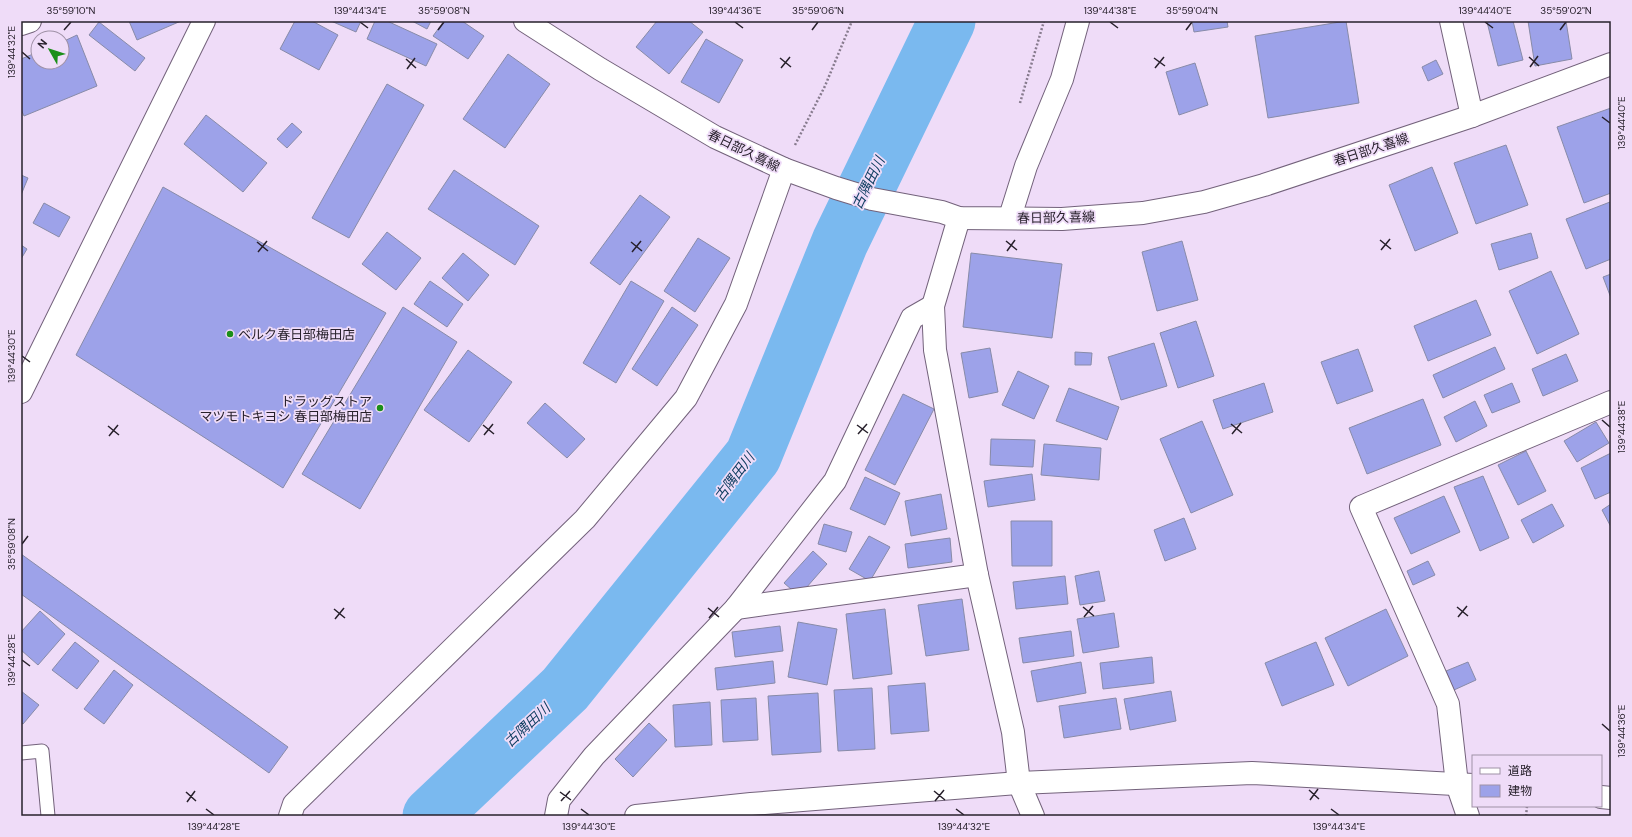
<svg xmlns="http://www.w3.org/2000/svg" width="1632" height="837" font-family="'DM Sans','Noto Sans JP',sans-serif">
	<rect width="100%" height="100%" fill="#efdcf8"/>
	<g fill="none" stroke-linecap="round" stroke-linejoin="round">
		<polyline stroke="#7ab9ef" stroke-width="57" points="431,816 565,689 753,456 840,242 947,21"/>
	</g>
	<g fill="#9da2e9" stroke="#888ba8">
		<polygon points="129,21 181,21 137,40"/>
		<polygon points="295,21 312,21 338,35 319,70 280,49"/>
		<polygon points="331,21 361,21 356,32"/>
		<polygon points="375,21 387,21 437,44 426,66 367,39"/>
		<polygon points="412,21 431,21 427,29"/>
		<polygon points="444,21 462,21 484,36 468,59 433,36"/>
		<polygon points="657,21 689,21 703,32 669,74 636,47"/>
		<polygon points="1192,21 1227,21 1228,27 1194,32"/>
		<polygon points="1346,21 1359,103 1268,118 1255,36"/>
		<polygon points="1491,21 1513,21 1523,60 1498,66 1487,22"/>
		<polygon points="1528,21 1566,21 1572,59 1535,66"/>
		<polygon points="99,22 145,58 135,71 89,35"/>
		<polygon points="77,35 97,86 24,116 21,109 21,59 38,52 38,62 62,62 62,42"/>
		<polygon points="706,39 743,60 719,103 681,82"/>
		<polygon points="508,54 550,84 505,148 463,119"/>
		<polygon points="1436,60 1443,74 1428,81 1422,67"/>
		<polygon points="1195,63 1208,105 1179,115 1166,72"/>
		<polygon points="387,84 424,105 349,238 312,218"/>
		<polygon points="1611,108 1611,193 1584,203 1557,127"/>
		<polygon points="206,115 267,163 243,192 184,144"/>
		<polygon points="292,123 302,132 287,148 277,139"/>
		<polygon points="1506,145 1528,205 1476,224 1454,163"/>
		<polygon points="1432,167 1458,233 1415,251 1389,185"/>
		<polygon points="454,170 539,226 515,265 428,209"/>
		<polygon points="21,175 28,178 21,195"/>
		<polygon points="163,187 386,313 283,488 76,355"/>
		<polygon points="640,195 670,217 620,285 590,263"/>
		<polygon points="1610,202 1611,259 1586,269 1566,219"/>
		<polygon points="44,203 70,217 59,237 33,223"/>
		<polygon points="387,232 421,258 396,290 362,264"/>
		<polygon points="1531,233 1538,258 1499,270 1491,244"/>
		<polygon points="698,238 730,258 695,312 664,291"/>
		<polygon points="1182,241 1198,300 1157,311 1142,252"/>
		<polygon points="21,245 27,249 21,259"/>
		<polygon points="463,253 489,275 468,301 442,278"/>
		<polygon points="971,253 1062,264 1052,338 963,327"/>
		<polygon points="1551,271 1579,334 1537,354 1509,291"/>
		<polygon points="1611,274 1611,298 1603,277"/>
		<polygon points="430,281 463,304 447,327 414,304"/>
		<polygon points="631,281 664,301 616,383 583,363"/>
		<polygon points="1476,300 1491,335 1428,361 1414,326"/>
		<polygon points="403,307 457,342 360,509 302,474"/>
		<polygon points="672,307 698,325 657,386 632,369"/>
		<polygon points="1196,321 1214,376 1178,388 1160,333"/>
		<polygon points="1154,343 1167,386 1121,400 1108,357"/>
		<polygon points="1495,347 1505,369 1443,398 1433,375"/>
		<polygon points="990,348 998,392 969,398 961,353"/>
		<polygon points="1358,349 1373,391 1337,404 1321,362"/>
		<polygon points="468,350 512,382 469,442 424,410"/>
		<polygon points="1075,352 1092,353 1091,365 1075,365"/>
		<polygon points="1566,354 1578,381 1543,396 1532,369"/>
		<polygon points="1018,371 1049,386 1034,419 1002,405"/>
		<polygon points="1264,383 1273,412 1223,429 1213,400"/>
		<polygon points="1512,383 1520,402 1492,413 1484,395"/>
		<polygon points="1069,388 1119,407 1107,440 1056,421"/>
		<polygon points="903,394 934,409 895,485 865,470"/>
		<polygon points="1423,399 1441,445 1367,474 1349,428"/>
		<polygon points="1475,401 1487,426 1456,442 1444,417"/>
		<polygon points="545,403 585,439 567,458 527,423"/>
		<polygon points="1202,421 1233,495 1191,513 1160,439"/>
		<polygon points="1596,422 1609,443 1577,462 1564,441"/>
		<polygon points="991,439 1035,440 1033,467 990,465"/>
		<polygon points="1044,444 1101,448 1099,480 1041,475"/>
		<polygon points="1526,451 1546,491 1518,505 1498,465"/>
		<polygon points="1611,453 1611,492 1595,499 1581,468"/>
		<polygon points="1032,474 1035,500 988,507 984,481"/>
		<polygon points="1483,476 1509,538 1480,551 1454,487"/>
		<polygon points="865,477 900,493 885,525 850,509"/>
		<polygon points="941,494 947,529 911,536 905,501"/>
		<polygon points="1444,496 1460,532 1411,554 1394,518"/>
		<polygon points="1552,504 1564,526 1533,543 1521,520"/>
		<polygon points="1611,504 1611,527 1602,510"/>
		<polygon points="1184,518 1196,549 1165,561 1154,530"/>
		<polygon points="1011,521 1052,521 1052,566 1012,566"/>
		<polygon points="824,524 852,532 846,552 818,544"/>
		<polygon points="869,536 890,547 870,581 849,569"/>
		<polygon points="950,538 952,562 908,568 905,544"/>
		<polygon points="813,551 827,564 799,596 784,583"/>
		<polygon points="21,554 288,747 269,773 21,594"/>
		<polygon points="1428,561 1435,575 1413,585 1407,571"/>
		<polygon points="1099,571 1105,601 1080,605 1075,576"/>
		<polygon points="1065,576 1068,604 1016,609 1013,582"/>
		<polygon points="962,599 969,650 926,656 918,605"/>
		<polygon points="885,609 892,674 853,679 846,614"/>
		<polygon points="1386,609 1408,656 1348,686 1325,638"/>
		<polygon points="40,611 65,634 38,665 21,650 21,632"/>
		<polygon points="1114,613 1119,647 1083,653 1077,619"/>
		<polygon points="798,622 837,629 827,685 788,677"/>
		<polygon points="780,626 783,651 735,657 732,632"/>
		<polygon points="1071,631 1074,656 1023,663 1019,638"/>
		<polygon points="75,642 99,661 77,689 52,670"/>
		<polygon points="1316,642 1334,685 1282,706 1265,663"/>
		<polygon points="1152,657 1154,683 1103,689 1100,663"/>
		<polygon points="773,661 775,683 717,690 715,668"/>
		<polygon points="1081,662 1086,693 1037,702 1031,671"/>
		<polygon points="1468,662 1476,680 1454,690 1446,671"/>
		<polygon points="114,670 133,685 104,724 84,709"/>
		<polygon points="925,683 929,731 891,734 888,686"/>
		<polygon points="872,688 875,749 838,751 834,690"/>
		<polygon points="21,691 39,705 23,724 21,723"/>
		<polygon points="1171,691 1176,721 1130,730 1124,699"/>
		<polygon points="818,693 821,752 772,755 768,696"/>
		<polygon points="756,698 758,740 723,742 721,700"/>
		<polygon points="1116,698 1121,729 1064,738 1059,706"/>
		<polygon points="710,702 712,745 675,747 673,705"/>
		<polygon points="649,723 667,740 633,777 615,759"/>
	</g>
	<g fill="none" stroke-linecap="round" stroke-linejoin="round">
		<g stroke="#73627b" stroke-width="15">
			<polyline id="lane" points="21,753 42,751 48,816"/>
		</g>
		<g stroke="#73627b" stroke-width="24">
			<g id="street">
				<polyline points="1451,21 1472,116"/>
				<polyline points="1010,217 1026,166 1062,79 1078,21"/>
				<polyline points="21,392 204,21"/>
				<polyline points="736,608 977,575"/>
				<polyline points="290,816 294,804 585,519 686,398 736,304 784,169"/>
				<polyline points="556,816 559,800 594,756 736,608 835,481 912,318 933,306"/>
				<polyline points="1468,816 1457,784 1448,704 1361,507 1611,402"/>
			</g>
		</g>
		<g stroke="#73627b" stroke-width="24">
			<g id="secondary">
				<polyline points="959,218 933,306 935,350 977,575 1013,732 1019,783 1033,816"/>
				<polyline points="1601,797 1611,798"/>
				<polyline points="636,816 751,804 1019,783 1252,773 1473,785"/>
			</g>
		</g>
		<g stroke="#73627b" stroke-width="24">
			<g id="primary">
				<polyline points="525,21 600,69 715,137 784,169 836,188 872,199 942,212 959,218 1062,219 1143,213 1204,202 1264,185 1472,116 1611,64"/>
				<polyline points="21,24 30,21"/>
			</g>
		</g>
		<g stroke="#877b8e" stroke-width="2.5" stroke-dasharray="2 2" stroke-linecap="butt">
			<polyline points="1020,103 1044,21"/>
			<polyline points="795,145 825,86 852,21"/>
			<polyline points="1526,816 1527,806"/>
		</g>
		<use href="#lane" stroke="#fff" stroke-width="13"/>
		<use href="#street" stroke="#fff" stroke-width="22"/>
		<use href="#secondary" stroke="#fff" stroke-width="22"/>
		<use href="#primary" stroke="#fff" stroke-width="22"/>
	</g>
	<path fill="none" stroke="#27202b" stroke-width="1.5" d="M360,22L368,28M735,22L743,28M1110,22L1118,28M1485,22L1493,28M64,30L71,22M438,30L444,22M812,30L818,22M1186,30L1192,22M1560,30L1566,22M22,52L30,59M1529,57L1539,66M780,58L791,67M1154,58L1165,66M406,59L416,68M1530,67L1538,56M781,68L790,57M1155,68L1164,57M407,69L415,58M1602,117L1610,123M1380,240L1391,249M1006,241L1017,250M257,242L268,251M631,242L642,251M1381,250L1390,239M1007,251L1015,240M258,252L267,241M632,252L641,241M22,356L30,362M1602,420L1610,427M1231,424L1242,433M483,425L494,434M857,425L868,433M108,426L119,435M858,434L867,424M1232,434L1241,423M484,435L493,424M109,436L118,425M22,544L28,536M1083,607L1094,616M1457,607L1468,616M708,608L719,617M334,609L345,618M1084,617L1093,606M1458,617L1467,606M709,618L718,607M335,619L344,608M22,660L30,666M1602,724L1610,731M1309,790L1319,799M934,791L945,800M186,792L196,801M560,792L571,800M1310,800L1318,789M561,801L570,791M935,801L944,790M187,802L195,791M206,809L214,815M581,809L589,815M956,809L964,815M1331,809L1339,815"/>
	<g fill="#1b8f19" stroke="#efdcf8" stroke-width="1.5">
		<circle cx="230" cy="334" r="4"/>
		<circle cx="380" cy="408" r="4"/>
	</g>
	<g text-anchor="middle" stroke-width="3.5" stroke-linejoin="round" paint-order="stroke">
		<g font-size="13" fill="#27202b" stroke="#efdcf8">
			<text transform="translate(1371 149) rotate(-18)" y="5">春日部久喜線</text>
			<text transform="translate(744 150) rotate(26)" y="5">春日部久喜線</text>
			<text transform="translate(1056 217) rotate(-1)" y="5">春日部久喜線</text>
		</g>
		<g font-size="13" fill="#27202b" stroke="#efdcf8" text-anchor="start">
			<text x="238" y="339">ベルク春日部梅田店</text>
			<text x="372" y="406" text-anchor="end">ドラッグストア<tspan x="372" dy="15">マツモトキヨシ 春日部梅田店</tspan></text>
		</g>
		<g font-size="14" font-style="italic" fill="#0c3c5f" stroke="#efdcf8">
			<text transform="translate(868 183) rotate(-64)" y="5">古隅田川</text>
			<text transform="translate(734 477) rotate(-53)" y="5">古隅田川</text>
			<text transform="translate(527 725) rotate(-43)" y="5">古隅田川</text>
		</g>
	</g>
	<rect width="1632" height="837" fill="none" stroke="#efdcf8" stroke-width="44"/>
	<rect x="1472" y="755" width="130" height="52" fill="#efdcf8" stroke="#9f91a6"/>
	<rect x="1480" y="768" width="20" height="6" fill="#ffffff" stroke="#9f91a6"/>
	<text x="1508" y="775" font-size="12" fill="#27202b">道路</text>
	<rect x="1480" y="785" width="20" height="12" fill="#9da2e9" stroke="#9f91a6"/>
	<text x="1508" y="795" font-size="12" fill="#27202b">建物</text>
	<g transform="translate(50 50) rotate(309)"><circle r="19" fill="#efdcf8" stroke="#9f91a6"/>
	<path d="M0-3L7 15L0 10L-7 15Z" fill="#1b8f19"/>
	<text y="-6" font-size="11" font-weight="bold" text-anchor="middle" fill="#27202b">N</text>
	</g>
	<rect x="22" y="22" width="1588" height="793" fill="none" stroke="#27202b" stroke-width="1.5"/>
	<g font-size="10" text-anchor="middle" fill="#27202b">
		<text x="71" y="14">35°59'10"N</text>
		<text x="360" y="14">139°44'34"E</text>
		<text x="444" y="14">35°59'08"N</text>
		<text x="735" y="14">139°44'36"E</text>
		<text x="818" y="14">35°59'06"N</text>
		<text x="1110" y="14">139°44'38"E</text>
		<text x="1192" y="14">35°59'04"N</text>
		<text x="1485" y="14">139°44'40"E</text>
		<text x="1566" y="14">35°59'02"N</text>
		<text transform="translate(11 52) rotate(-90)" y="4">139°44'32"E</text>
		<text transform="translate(1621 123) rotate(-90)" y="4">139°44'40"E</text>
		<text transform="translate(11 356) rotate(-90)" y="4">139°44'30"E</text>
		<text transform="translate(1621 427) rotate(-90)" y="4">139°44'38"E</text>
		<text transform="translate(11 544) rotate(-90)" y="4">35°59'08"N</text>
		<text transform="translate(11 660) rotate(-90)" y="4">139°44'28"E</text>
		<text transform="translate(1621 731) rotate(-90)" y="4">139°44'36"E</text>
		<text x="214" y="830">139°44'28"E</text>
		<text x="589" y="830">139°44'30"E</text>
		<text x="964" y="830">139°44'32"E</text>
		<text x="1339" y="830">139°44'34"E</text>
	</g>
</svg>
